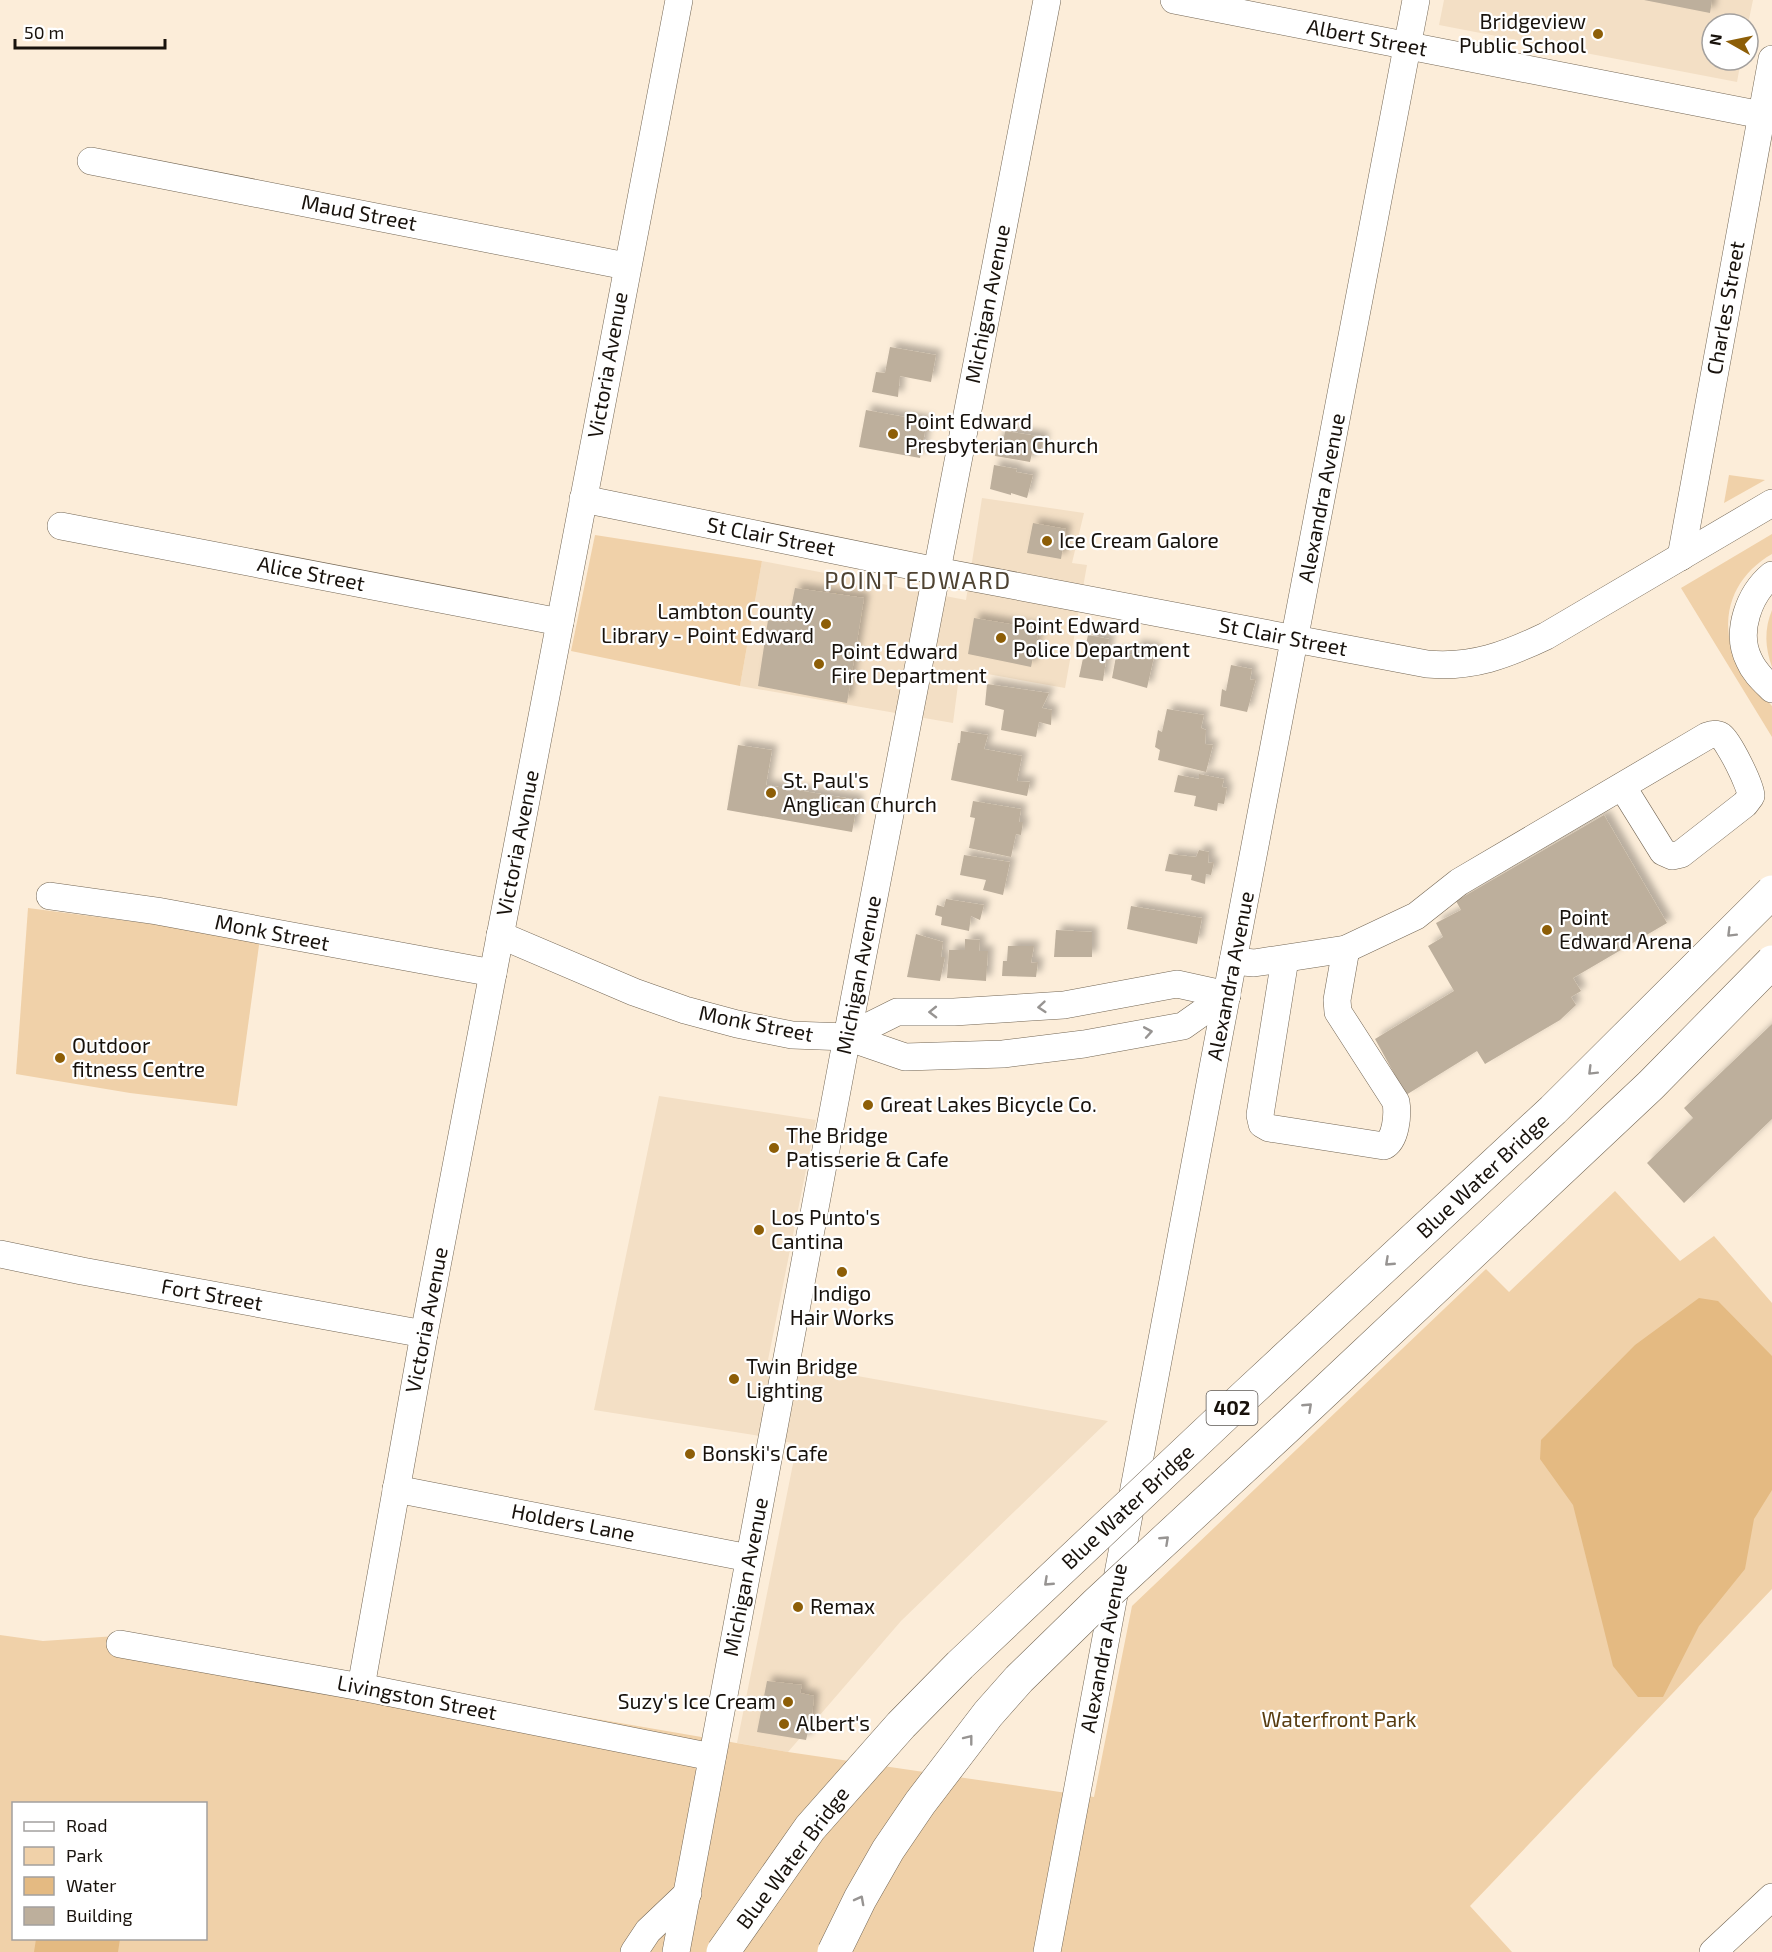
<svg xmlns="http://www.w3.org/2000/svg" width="1772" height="1952" font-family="'Exo 2',sans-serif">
	<defs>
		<filter id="shadow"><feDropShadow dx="5.5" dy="-5.5" stdDeviation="3" flood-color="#0004"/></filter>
	</defs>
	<rect width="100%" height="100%" fill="#fcedd9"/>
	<g fill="#f3dfc5">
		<polygon points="1444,0 1753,0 1748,24 1712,24 1712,60 1741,60 1737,82 1439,25"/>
		<polygon points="982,498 1084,513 1072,563 1087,565 1065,688 960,669 953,723 740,686 762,561 966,600"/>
		<polygon points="659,1096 816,1120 768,1360 1108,1421 901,1621 788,1752 737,1743 797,1444 754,1435 594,1410"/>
	</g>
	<g fill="#f0d1a9" fill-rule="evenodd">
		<polygon points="1729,475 1765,480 1724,503"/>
		<path d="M1772,534V554C1742,571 1724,601 1729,636C1730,645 1732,655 1736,663C1745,679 1760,693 1772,706V737L1681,588Z"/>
		<polygon points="595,535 762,561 740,686 571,651"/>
		<path d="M1772,610V667C1765,648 1764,629 1772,610Z"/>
		<polygon points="28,908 260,938 237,1106 130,1093 16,1074"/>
		<path d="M1615,1191L1680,1261L1714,1236L1772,1303V1589L1470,1906L1512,1952H0V1635L43,1641L116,1636L788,1752L1094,1797L1132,1606L1486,1269L1509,1292ZM14,1804H206V1938H14Z"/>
	</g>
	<g fill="#e4ba82">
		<polygon points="1699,1298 1718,1301 1772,1356 1772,1490 1754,1519 1745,1569 1699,1626 1663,1697 1638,1697 1613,1666 1573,1505 1540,1459 1541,1440 1635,1345"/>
		<polygon points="36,1939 36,1938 120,1939 118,1952 34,1952"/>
	</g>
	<g fill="#bdaf9c" filter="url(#shadow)">
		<polygon points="1644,0 1712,0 1710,13"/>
		<polygon points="890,347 936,355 931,382 900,376 898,397 872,392 876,372 885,373"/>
		<polygon points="866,410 927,421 920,458 859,447"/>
		<polygon points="1005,431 1044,437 1040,455 1032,453 1030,462 995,456 998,437 1004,437"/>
		<polygon points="994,465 1017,469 1016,472 1033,475 1027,498 1011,493 1011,495 990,489"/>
		<polygon points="1033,523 1066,529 1061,559 1027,553"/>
		<polygon points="795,588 864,598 847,703 758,686 768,620 788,623"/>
		<polygon points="974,618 1039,629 1031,667 968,654"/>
		<polygon points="1088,635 1109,639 1103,681 1079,677"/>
		<polygon points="1136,645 1156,648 1147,688 1112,678 1117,651 1133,655"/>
		<polygon points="1231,665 1252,669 1250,680 1256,679 1247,712 1220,706 1222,689 1226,691"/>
		<polygon points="987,684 1049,693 1042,708 1052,710 1051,725 1039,722 1036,737 1001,730 1004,710 985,705"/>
		<polygon points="1167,709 1204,715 1201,728 1206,730 1205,744 1213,745 1206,772 1158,760 1160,750 1155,747 1158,730 1162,732"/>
		<polygon points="961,731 988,735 984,749 1022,756 1017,781 1030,782 1027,796 951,780 958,743 960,743"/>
		<polygon points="738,745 772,750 766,785 858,800 852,832 727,810"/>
		<polygon points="1199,774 1224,779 1222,787 1227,788 1224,804 1218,803 1217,811 1194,806 1196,796 1174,792 1178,775 1199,779"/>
		<polygon points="973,801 1021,809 1019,822 1023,822 1021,835 1016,834 1011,857 969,848 975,818 970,817"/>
		<polygon points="1604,815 1667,923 1573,978 1581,991 1571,997 1576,1005 1560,1020 1485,1064 1477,1051 1406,1095 1375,1039 1454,991 1428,946 1443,937 1436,923 1461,910 1456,901"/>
		<polygon points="1199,850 1209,852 1208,863 1214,862 1211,875 1206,874 1205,884 1191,880 1192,875 1165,871 1169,854 1196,857"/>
		<polygon points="964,855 1010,862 1003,895 983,890 986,880 960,875"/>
		<polygon points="946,899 984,905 980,920 971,916 969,931 941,925 942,917 935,915 937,905 944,907"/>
		<polygon points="1131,906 1202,918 1197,944 1127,929"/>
		<polygon points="1056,930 1092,932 1092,957 1054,957"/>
		<polygon points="916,934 943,942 941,957 945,957 940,981 907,977"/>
		<polygon points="965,939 980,940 979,951 988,951 986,981 947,978 949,950 965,950"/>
		<polygon points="1008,946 1034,946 1031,963 1038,962 1036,977 1002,976 1003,961 1007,961"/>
		<polygon points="1772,1024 1772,1119 1684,1203 1647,1163 1693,1118 1684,1108"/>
		<polygon points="767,1681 802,1685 800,1693 814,1696 812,1716 806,1740 757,1732"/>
	</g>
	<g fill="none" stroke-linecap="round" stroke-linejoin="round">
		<g stroke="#736654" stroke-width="28">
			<g id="minor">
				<polyline points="1174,0 1772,117"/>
				<polyline points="91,161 626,266"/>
				<path d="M583,499L937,571L1427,664C1473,668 1506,655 1546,636L1772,503"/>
				<polyline points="61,526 560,622"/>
				<polyline points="1681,557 1772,59"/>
				<path d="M1772,575C1749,594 1735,632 1749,660C1754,672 1763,680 1772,689"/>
				<polyline points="50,896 157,911 493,973"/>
				<polyline points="500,935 634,992 685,1010 737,1024 792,1035 847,1037 905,1057 1003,1054 1084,1044 1183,1026 1227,995"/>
				<path d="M1285,959L1260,1115L1262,1124L1269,1128L1384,1146C1396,1140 1398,1115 1396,1102L1338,1012L1337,1000L1346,949"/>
				<path d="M1233,961L1254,963L1346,949L1416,916L1459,882L1707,736C1712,734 1716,733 1721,736C1729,742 1751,786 1751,796L1745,804L1681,854L1672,856L1663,852L1622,786"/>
				<polyline points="847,1037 897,1012 954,1012 1064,1005 1177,984 1227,995"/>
				<polyline points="0,1254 82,1271 424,1334"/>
				<polyline points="396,1489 749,1558"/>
				<polyline points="120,1644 361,1687 712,1757"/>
				<polyline points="361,1687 424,1334 679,0"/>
				<polyline points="634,1952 648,1931 688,1893"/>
				<polyline points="676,1952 847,1037 1047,0"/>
				<polyline points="1047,1952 1233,961 1416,0"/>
				<polyline points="1713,1952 1772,1897"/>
			</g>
		</g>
		<use href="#minor" stroke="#fff" stroke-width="27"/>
		<g stroke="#736654" stroke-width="34" stroke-linecap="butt">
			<g id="highway-bridge">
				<polyline points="723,1952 810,1828 901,1725 960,1665 1245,1396 1553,1110 1772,892"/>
				<polyline points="834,1952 860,1899 888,1850 920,1803 988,1714 1019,1679 1097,1603 1286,1428 1651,1085 1772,962"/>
			</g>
		</g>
		<use href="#highway-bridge" stroke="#fff" stroke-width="33"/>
	</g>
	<defs><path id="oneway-chevron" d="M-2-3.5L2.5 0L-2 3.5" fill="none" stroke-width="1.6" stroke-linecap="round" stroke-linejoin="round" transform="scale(1.5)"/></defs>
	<g stroke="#979492">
		<use href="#oneway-chevron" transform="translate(1731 933) rotate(135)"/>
		<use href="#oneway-chevron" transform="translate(1042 1007) rotate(175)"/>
		<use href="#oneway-chevron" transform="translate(933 1012) rotate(179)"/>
		<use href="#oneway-chevron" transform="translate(1148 1032) rotate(-10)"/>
		<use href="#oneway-chevron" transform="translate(1592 1071) rotate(135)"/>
		<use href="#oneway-chevron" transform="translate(1389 1262) rotate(137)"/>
		<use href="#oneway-chevron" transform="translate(1308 1407) rotate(-43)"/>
		<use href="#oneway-chevron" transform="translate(1165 1540) rotate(-43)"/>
		<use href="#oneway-chevron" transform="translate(1048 1582) rotate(137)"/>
		<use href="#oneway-chevron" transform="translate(969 1739) rotate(-52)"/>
		<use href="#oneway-chevron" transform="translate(860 1900) rotate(-62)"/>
	</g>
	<g fill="#8d5e07" stroke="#fff" stroke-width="2">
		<circle cx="1598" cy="34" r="6"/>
		<circle cx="893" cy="434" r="6"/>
		<circle cx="1047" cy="541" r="6"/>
		<circle cx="826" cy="624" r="6"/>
		<circle cx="1001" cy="638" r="6"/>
		<circle cx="819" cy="664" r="6"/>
		<circle cx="771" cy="793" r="6"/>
		<circle cx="1547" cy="930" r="6"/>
		<circle cx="60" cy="1058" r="6"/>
		<circle cx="868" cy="1105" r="6"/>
		<circle cx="774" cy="1148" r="6"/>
		<circle cx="759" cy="1230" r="6"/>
		<circle cx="842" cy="1272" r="6"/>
		<circle cx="734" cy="1379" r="6"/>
		<circle cx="690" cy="1454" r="6"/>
		<circle cx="798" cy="1607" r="6"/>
		<circle cx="788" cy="1702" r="6"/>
		<circle cx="784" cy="1724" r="6"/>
	</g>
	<g text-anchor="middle" stroke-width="4.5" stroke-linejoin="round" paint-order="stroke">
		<rect fill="#fff" stroke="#5d5955" stroke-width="1.5" x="1206.5" y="1391" width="51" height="34" rx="4.5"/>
		<g font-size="20" font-weight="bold" fill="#18120c">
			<text x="1232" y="1415">402</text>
		</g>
		<g font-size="21" fill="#18120c" stroke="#fff" text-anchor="start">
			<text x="1586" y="29" text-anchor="end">Bridgeview<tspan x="1586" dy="24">Public School</tspan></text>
			<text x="905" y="429">Point Edward<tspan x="905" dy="24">Presbyterian Church</tspan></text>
			<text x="1059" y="548">Ice Cream Galore</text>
			<text x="814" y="619" text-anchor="end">Lambton County<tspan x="814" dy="24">Library - Point Edward</tspan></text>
			<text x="1013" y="633">Point Edward<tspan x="1013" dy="24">Police Department</tspan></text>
			<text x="831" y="659">Point Edward<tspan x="831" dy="24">Fire Department</tspan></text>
			<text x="783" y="788">St. Paul's<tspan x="783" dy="24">Anglican Church</tspan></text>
			<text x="1559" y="925">Point<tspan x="1559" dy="24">Edward Arena</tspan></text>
			<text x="72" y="1053">Outdoor<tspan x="72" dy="24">fitness Centre</tspan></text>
			<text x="880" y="1112">Great Lakes Bicycle Co.</text>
			<text x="786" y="1143">The Bridge<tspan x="786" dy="24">Patisserie &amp; Cafe</tspan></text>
			<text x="771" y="1225">Los Punto's<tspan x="771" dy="24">Cantina</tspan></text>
			<text x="842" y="1301" text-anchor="middle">Indigo<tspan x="842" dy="24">Hair Works</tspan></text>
			<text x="746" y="1374">Twin Bridge<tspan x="746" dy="24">Lighting</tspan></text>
			<text x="702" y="1461">Bonski's Cafe</text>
			<text x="810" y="1614">Remax</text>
			<text x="776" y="1709" text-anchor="end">Suzy's Ice Cream</text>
			<text x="796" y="1731">Albert's</text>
		</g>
		<g font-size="21" fill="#18120c" stroke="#fff">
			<text transform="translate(1367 38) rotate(11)" y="7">Albert Street</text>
			<text transform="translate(359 213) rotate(11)" y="7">Maud Street</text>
			<text transform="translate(988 304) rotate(-79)" y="7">Michigan Avenue</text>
			<text transform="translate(1726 308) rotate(-80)" y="7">Charles Street</text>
			<text transform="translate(608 365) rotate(-80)" y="7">Victoria Avenue</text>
			<text transform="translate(1322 498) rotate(-79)" y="7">Alexandra Avenue</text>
			<text transform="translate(771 537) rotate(11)" y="7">St Clair Street</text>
			<text transform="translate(311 574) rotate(11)" y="7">Alice Street</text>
			<text transform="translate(1283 637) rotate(11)" y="7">St Clair Street</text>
			<text transform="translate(518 843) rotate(-79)" y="7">Victoria Avenue</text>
			<text transform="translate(272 933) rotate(11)" y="7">Monk Street</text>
			<text transform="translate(859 975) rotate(-79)" y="7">Michigan Avenue</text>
			<text transform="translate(1231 976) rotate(-79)" y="7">Alexandra Avenue</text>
			<text transform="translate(756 1024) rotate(11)" y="7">Monk Street</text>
			<text transform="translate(1483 1176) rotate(-43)" y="7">Blue Water Bridge</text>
			<text transform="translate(212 1295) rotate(10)" y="7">Fort Street</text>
			<text transform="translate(427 1320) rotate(-79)" y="7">Victoria Avenue</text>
			<text transform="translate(1128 1507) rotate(-43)" y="7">Blue Water Bridge</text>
			<text transform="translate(573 1523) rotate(11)" y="7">Holders Lane</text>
			<text transform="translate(746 1577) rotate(-79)" y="7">Michigan Avenue</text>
			<text transform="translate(1104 1648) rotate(-79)" y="7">Alexandra Avenue</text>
			<text transform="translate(417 1698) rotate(11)" y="7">Livingston Street</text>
			<text transform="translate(793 1858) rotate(-53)" y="7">Blue Water Bridge</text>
		</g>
		<g font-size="21" fill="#593d11" stroke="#fff">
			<text x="1339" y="1727">Waterfront Park</text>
		</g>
		<g font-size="24" letter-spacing="1.5" fill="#4f4332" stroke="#fff">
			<text x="918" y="589">POINT EDWARD</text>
		</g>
	</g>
	<rect x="12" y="1802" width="195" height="138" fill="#ffffff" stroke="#a3a09e" stroke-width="1.5"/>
	<rect x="24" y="1822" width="30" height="9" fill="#ffffff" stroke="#a3a09e" stroke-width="1.5"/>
	<text x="66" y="1832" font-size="18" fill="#18120c">Road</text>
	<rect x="24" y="1847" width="30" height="18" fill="#f0d1a9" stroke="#a3a09e" stroke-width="1.5"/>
	<text x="66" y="1862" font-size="18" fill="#18120c">Park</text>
	<rect x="24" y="1877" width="30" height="18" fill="#e4ba82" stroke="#a3a09e" stroke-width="1.5"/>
	<text x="66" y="1892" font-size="18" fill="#18120c">Water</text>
	<rect x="24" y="1907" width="30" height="18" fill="#bdaf9c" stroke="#a3a09e" stroke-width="1.5"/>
	<text x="66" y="1922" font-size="18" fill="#18120c">Building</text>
	<g transform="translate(1730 42) rotate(279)"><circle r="28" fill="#ffffff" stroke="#a3a09e" stroke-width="1.5"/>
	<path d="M0-4.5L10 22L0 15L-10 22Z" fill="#8d5e07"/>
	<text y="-9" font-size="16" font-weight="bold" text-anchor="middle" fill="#18120c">N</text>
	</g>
	<path d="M15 39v9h150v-9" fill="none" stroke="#18120c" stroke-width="3"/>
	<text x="24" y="39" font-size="18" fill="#18120c" stroke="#ffffff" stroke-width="4.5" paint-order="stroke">50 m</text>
</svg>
